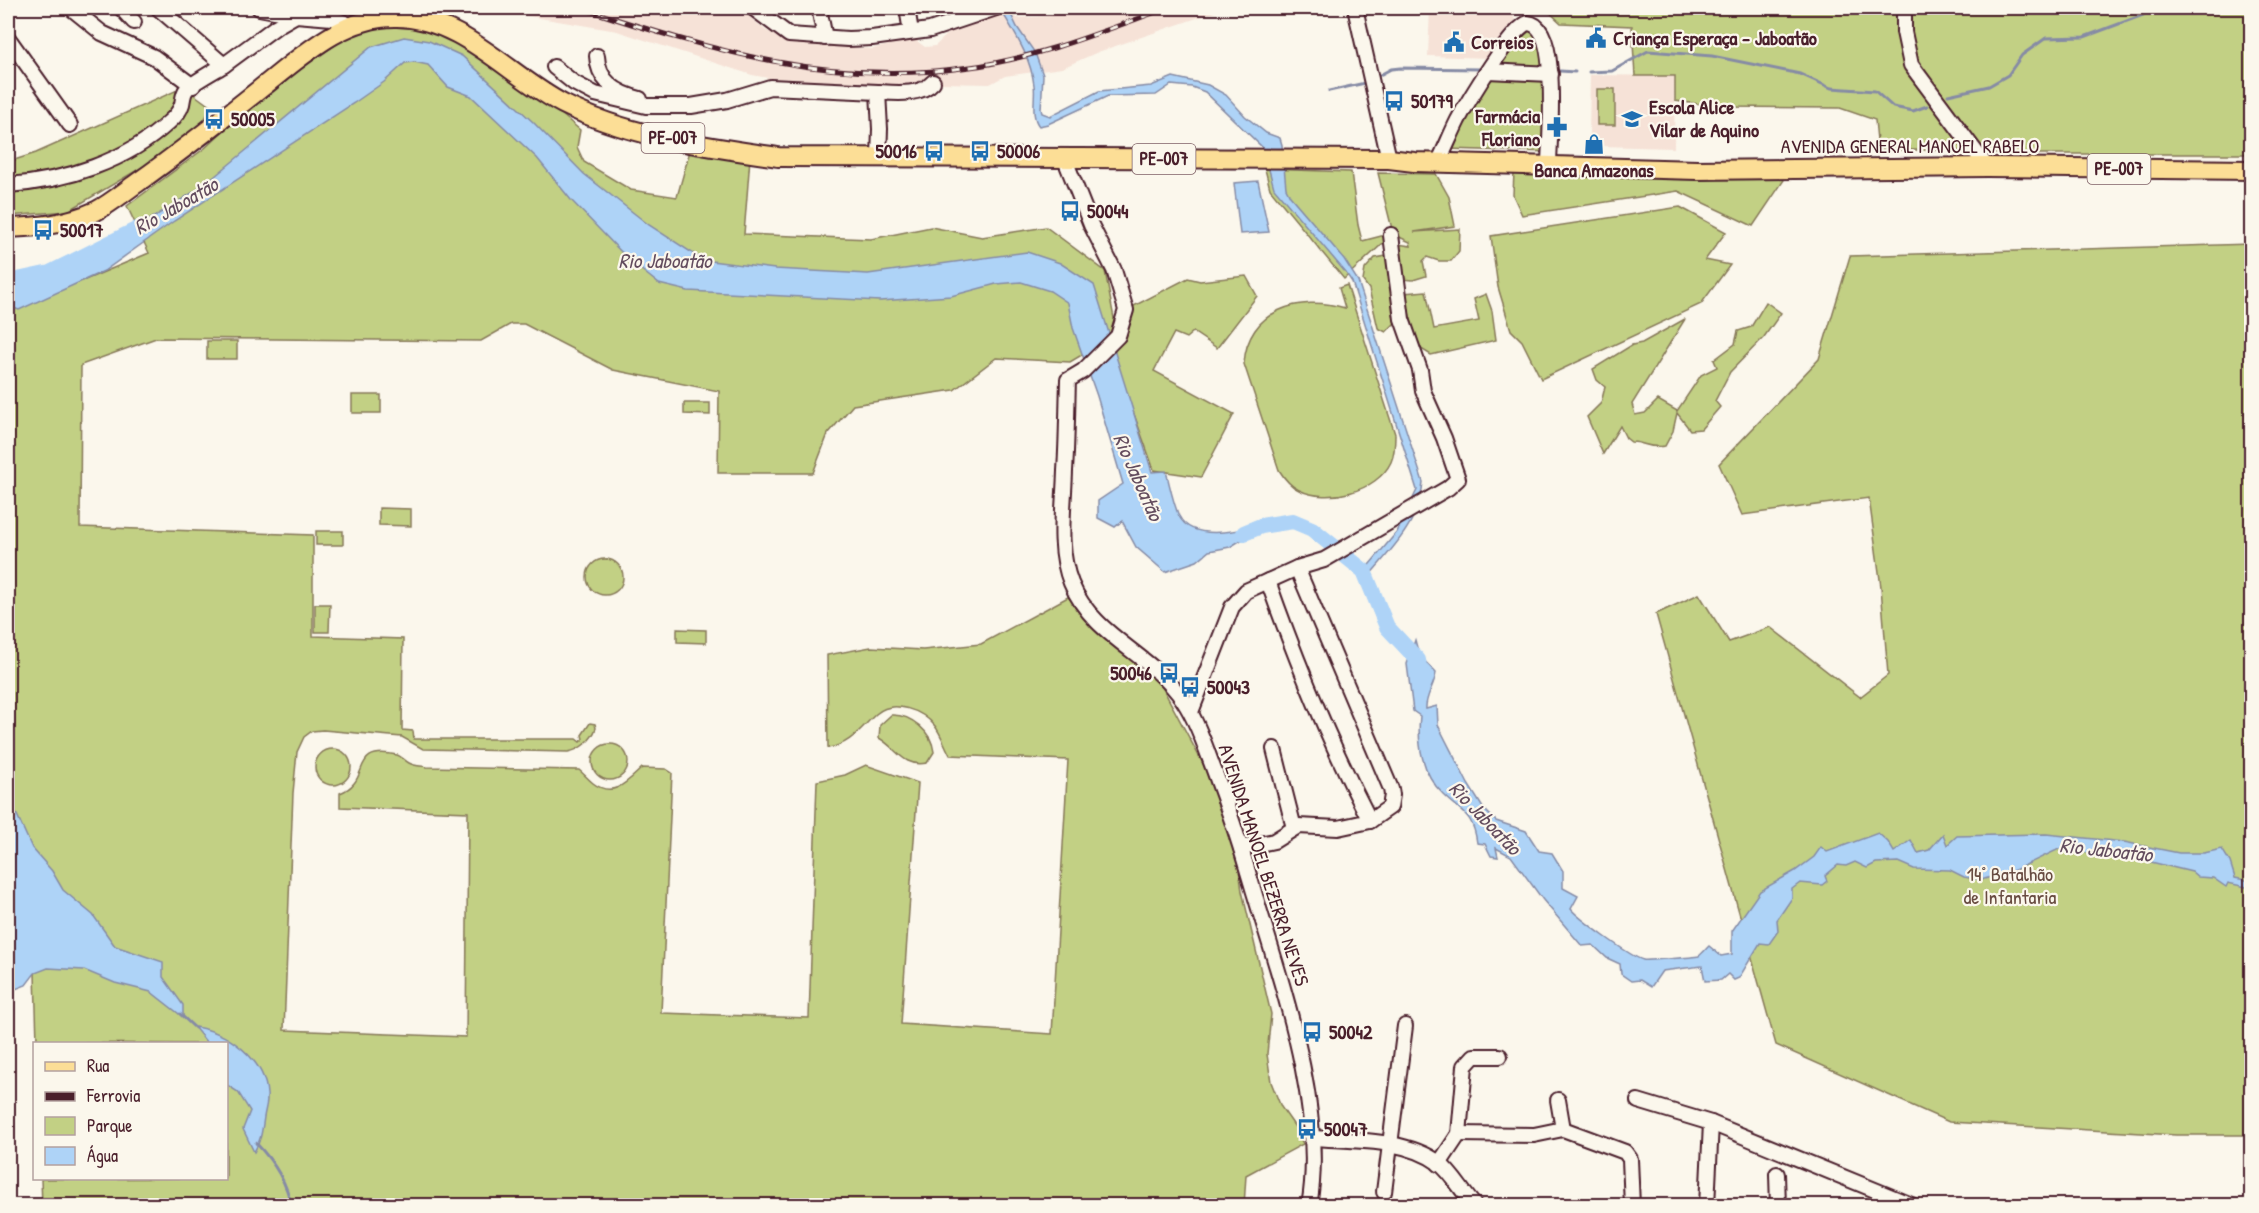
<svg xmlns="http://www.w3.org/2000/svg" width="2259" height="1213" font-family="'Patrick Hand',sans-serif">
	<rect width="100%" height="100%" fill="#fbf7ec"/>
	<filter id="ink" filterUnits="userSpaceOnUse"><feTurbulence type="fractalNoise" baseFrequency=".0167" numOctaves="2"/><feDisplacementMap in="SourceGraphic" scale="12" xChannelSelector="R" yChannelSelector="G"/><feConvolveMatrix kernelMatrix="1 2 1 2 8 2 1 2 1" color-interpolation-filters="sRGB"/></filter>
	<g filter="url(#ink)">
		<g fill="#f6e2d7">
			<polygon points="505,8 740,8 765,30 788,41 824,46 872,49 914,39 925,47 935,46 950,32 1012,9 1016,18 1048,16 1082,8 1226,8 1098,52 1062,68 1005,76 990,84 939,83 910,89 800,84 752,75 617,31 528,16"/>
			<polygon points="1430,8 1519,8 1513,14 1515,22 1489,58 1428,56"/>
			<polygon points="1590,75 1675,76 1674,148 1599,146 1598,138 1589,138"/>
		</g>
		<g fill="#c2d084" stroke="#867858" stroke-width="1.5">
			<polygon points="1545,8 2251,8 2251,154 2003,154 1948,150 1878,150 1875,120 1840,108 1722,107 1675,101 1675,76 1635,76 1632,26 1561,23"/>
			<polygon points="1530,23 1552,74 1551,152 1447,149 1521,27"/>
			<path d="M424,25L482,54L541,97L580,130L577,147L584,162L631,190L677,197L691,147L750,158L744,234L871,239L931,227L982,237L1046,227L1105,271L1117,334L1070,362L996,358L954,390L853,405L828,434L813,473H718L719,391L613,370L524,324H511L481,341L156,338L81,365L80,527L313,535V636L403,639L402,730L413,731L414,739H576L580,742L583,739L582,735L590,723L595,724L596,728C592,740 580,750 568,752L423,749L402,737L323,730L312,731L304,737L297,752L293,793L284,1030L466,1037L468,812L340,807V793C373,781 348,745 397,755C401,756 404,760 409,763C414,766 421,766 427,767L579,770C584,774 588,779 593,783C613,799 628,781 642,768L666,769L672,773L661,1013L809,1018L817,781L845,775L866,765L918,783L901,1024L1052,1034L1068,760L950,755C945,746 941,734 935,726C922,710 893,699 876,714C861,728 850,745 828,748L827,655L871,647L923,650L981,644L1068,597L1109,638L1161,685L1232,818L1242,891L1271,1014L1267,1054L1271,1082L1281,1107L1295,1127L1303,1144L1246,1175L1244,1206L42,1205L41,1179L226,1178V1044L37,1043L35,973L8,937V301L85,280L149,253L127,206L205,148L254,102L361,27Z"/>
			<polygon points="184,87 211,107 203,122 151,162 68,211 8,216 8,162 36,153"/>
			<rect x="1597" y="89" width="18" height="36"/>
			<polygon points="1265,169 1351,172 1358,225 1362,241 1393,233 1378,173 1436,174 1449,197 1455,226 1414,232 1460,229 1459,251 1451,261 1439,261 1427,257 1423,261 1426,276 1413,280 1400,279 1399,319 1386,332 1378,328 1369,289 1363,281 1365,269 1375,258 1386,256 1388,261 1398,244 1411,246 1410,242 1393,234 1344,279 1270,189"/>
			<polygon points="1514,172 1788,174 1753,226 1678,191 1522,215 1513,195"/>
			<polygon points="1680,207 1726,232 1705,260 1730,265 1701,304 1541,379 1522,341 1511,330 1498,287 1491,236"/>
			<polygon points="2251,244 2251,1135 2176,1135 1949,1122 1776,1045 1656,614 1699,594 1729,642 1770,627 1860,697 1888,675 1881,587 1869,498 1742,515 1719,464 1819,359 1850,256"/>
			<polygon points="1246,276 1257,296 1217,348 1193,332 1186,338 1174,333 1154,371 1234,414 1201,477 1154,470 1115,361 1114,342 1126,310 1188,278 1200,281"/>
			<path d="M1347,285L1395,434C1395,443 1395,453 1391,462C1377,492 1327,504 1299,490C1290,486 1284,478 1279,470L1244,364C1247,310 1300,294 1345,308L1339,288Z"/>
			<polygon points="1426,291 1434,329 1479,321 1474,299 1486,294 1492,311 1496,340 1431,355 1418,347 1404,293"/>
			<path d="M1766,302L1781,313L1764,337L1730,372L1715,401L1720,407L1701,429L1690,430L1677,413L1673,431L1665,446C1648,449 1645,442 1631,442L1626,438L1620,426L1603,454L1587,417L1601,403L1605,387L1597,380L1593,369L1632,345L1642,343L1685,319L1632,404L1635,415L1645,413L1658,400L1677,411L1701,375L1717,367L1714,360L1735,344L1738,331L1751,327Z"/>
			<rect x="207" y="341" width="30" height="18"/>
			<rect x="352" y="395" width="29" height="18"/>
			<polygon points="684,403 710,403 710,415 684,414"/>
			<polygon points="379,508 411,509 411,526 379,525"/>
			<rect x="316" y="531" width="27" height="14"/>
			<circle cx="605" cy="577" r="18"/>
			<polygon points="315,604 330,604 329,632 315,632"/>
			<polygon points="677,629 706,630 706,643 677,642"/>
			<path d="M891,715C911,714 932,732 934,752L927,763C903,768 897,748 879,738L880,725Z"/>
			<circle cx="610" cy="762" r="18"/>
			<circle cx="333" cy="767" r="18"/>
		</g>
		<g fill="#aed3f7" stroke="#868ba5" stroke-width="1.5">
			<path d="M1003,8H1008L1017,27L1035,53L1043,75L1041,109L1042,113L1050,116L1099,91L1151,86L1173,77L1208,85L1226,95L1245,116L1266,133L1280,138L1282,145L1286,188L1290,196L1344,259L1358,281L1423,482C1420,521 1393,548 1368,577L1364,571L1397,532L1417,490L1352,282L1346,273L1274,188L1263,148L1205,92L1192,87L1171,85L1156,95L1108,96L1048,124L1039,126C1030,115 1036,98 1034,85C1031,59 1017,37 1004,15Z"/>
			<path d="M404,37L429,41L462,56L533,122L584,174L649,225L703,260L775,269L868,274L1027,252L1060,263L1094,285L1152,472L1166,471C1170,486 1173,503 1179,516C1193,544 1244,529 1267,524L1230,547L1209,551L1197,561L1165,572L1136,547L1122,521L1115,527L1098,518V501L1123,484L1097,396L1073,328L1068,303L1050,291L1021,282L996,284L951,296L880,301L688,291L659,284L629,260L571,200L537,158L471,96L448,87L428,65L414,62L405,63L384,82L354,103L174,221L104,271L19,310L8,306V278L75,267L203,186L371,47Z"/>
			<polygon points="1258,181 1269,232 1240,234 1234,183"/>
			<path d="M1415,640L1419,655L1436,673C1434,687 1425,696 1426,709L1437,706L1438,725L1468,784L1483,808L1496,821L1526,831L1539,851L1552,853L1563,871V888L1578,896L1571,909C1578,918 1631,957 1643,960C1647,961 1694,957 1699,956C1702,954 1706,949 1709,946L1721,956L1732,954V931L1760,891L1795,871L1814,857L1821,847L1827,852L1878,833L1888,842L1894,852L1911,840L1918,853L1929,850L1943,834L1947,845L1957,836L2046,834L2124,842L2179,853H2204L2222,849L2230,862L2235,878L2251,881V888L2228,883L2226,887L2213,878L2198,877L2192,872L2147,861L2059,849L2015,870L1981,880L1964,877L1950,870L1914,869L1898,862L1876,863L1867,868L1855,862L1846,866L1838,865L1825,876L1827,881L1822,885L1800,883L1792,889V898L1777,920L1778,931L1769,944L1760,943L1739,978L1734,980L1728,974L1721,980L1705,981L1702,966L1662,971L1651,987L1640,980L1631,981L1621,974L1620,964L1607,958L1593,945L1582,946L1543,900L1511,856L1496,848L1498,857L1491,856L1485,844L1477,843C1473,813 1462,813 1443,794C1422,774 1417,744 1420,716L1413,711L1407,664Z"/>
			<polygon points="8,804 17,815 32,848 52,871 63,890 93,915 115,946 163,962 163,977 183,1005 183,1017 151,992 115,983 84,970 48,968 35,973 26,985 8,992"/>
			<path d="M194,1027C227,1031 265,1059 267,1094C268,1102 265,1110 264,1117C262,1131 261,1141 254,1152L243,1129L250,1111L238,1092L227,1085L226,1044L207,1043Z"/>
		</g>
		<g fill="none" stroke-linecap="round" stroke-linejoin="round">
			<g stroke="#868ba5" stroke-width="3">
				<polyline points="1560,71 1575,72"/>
				<polyline points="1589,72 1612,71 1648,51 1712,56 1800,74 1831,88 1875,91 1893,107 1913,111 1927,106"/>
				<polyline points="1376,77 1391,69 1400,68 1481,69"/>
				<polyline points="1329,91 1365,83"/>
				<polyline points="1948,95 1989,86 2008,75 2022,55 2046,38 2084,37 2143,15 2153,8"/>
				<polyline points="180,1014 195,1028"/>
				<path d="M256,1143C273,1161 287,1181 291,1206"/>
			</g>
			<g stroke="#aed3f7" stroke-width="16">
				<polyline points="8,282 50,273 142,227"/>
				<polyline points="1244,533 1261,526 1293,521 1312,529 1364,571 1387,627 1418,660 1420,672"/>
			</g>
			<g stroke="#4a1f2b" stroke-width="18">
				<g id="minor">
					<polyline points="71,8 102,33 154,57 193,86"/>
					<polyline points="121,8 134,22"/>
					<polyline points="158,8 224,65 277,26 296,15"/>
					<polyline points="259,8 296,15 332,18 354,26"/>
					<polyline points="753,8 789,35 848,39 872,38 930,30 996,8"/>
					<polyline points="819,8 825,38"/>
					<polyline points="907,8 911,32"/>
					<polyline points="1355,8 1389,159"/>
					<polyline points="1904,8 1904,32 1911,65 1987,167"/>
					<polyline points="8,38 70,125"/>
					<path d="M597,56C598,82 617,93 640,99"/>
					<polyline points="554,67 574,83 595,94 646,106 691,106 727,100 770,87 878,92"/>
					<polyline points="1488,71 1551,74"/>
					<path d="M879,157L880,129L878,92C895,93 921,96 933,82"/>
					<path d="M1064,157L1091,225L1114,270L1126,310L1118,336L1083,371L1068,380C1067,410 1067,441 1065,471C1064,508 1057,548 1071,583C1093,637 1152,654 1183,700C1197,721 1205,746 1214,770C1228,807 1240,844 1251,882C1279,977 1327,1107 1309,1206"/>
					<path d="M1438,163C1445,149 1451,134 1458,120C1467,103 1512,27 1528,23C1561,25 1549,140 1549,165"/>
					<path d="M8,185C65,181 126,162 169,122C175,117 180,111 182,104C183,100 183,94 186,90C190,84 216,70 224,65"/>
					<path d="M1268,581C1297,663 1330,744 1370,821L1390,807L1392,795L1391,789L1297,568"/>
					<polyline points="1191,712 1232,607 1246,591 1297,568 1324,560 1448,488 1458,479 1444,438 1423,391 1420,370 1402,319 1391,235"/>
					<polyline points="1274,749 1294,828"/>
					<polyline points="1241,848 1274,841 1298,826 1338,828 1370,821"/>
					<polyline points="1558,1100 1563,1129"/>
					<polyline points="1638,1101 1711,1123 1914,1206"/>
					<polyline points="1459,1134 1534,1135 1563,1129 1625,1152 1630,1159 1632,1206"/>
					<path d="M1313,1138C1353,1141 1405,1138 1439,1163C1453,1174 1462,1192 1475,1206"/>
					<polyline points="1439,1164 1459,1134 1465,1066 1474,1056 1500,1056"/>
					<polyline points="1777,1174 1778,1206"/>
					<polyline points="1384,1192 1405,1026"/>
					<polyline points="1707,1206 1711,1123"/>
				</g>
			</g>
			<g stroke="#4a1f2b" stroke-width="22">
				<path id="major" d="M8,228C38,227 68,224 96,211C110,204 124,192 137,183C179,153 220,121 260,89C300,58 342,16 397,17C463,18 509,76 563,104C629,137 706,146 778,157L1389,159L1414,162L1697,170L1987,167L2252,170"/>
			</g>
			<use href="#minor" stroke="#fbf7ec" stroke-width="14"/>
			<use href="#major" stroke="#fcde96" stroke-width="18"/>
			<g stroke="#4a1f2b" stroke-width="5">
				<path id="rail" d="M582,8C713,51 831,87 970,67C1038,58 1103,31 1167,8"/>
			</g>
			<use href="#rail" stroke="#fbf7ec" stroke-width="3" stroke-dasharray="9" stroke-linecap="butt"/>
		</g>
	</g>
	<defs>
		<g id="civic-bare" transform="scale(1.62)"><path d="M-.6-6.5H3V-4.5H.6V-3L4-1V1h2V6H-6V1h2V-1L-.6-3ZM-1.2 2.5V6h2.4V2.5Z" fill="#1f6fb2" stroke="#fbf7ec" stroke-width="2.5" paint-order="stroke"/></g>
		<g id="bus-bare" transform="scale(1.62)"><path d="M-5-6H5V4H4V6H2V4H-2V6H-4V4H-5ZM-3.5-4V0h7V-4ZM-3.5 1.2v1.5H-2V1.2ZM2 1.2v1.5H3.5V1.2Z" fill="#1f6fb2" stroke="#fbf7ec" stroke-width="2.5" paint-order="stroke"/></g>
		<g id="school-bare" transform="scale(1.62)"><path d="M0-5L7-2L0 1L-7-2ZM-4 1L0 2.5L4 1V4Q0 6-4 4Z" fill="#1f6fb2" stroke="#fbf7ec" stroke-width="2.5" paint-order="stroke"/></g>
		<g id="pharmacy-bare" transform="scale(1.62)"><path d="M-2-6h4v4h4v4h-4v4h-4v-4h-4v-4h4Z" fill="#1f6fb2" stroke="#fbf7ec" stroke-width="2.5" paint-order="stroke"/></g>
		<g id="shop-bare" transform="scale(1.62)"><path d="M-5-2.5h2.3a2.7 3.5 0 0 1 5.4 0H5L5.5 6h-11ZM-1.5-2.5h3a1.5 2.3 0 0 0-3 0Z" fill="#1f6fb2" stroke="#fbf7ec" stroke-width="2.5" paint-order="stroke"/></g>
	</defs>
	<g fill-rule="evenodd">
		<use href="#civic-bare" x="1596" y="38"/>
		<use href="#civic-bare" x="1454" y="42"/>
		<use href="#bus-bare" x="1394" y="101"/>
		<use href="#bus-bare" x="214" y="119"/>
		<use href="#school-bare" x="1632" y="119"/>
		<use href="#pharmacy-bare" x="1557" y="127"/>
		<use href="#shop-bare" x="1594" y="144"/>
		<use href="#bus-bare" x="934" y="151"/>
		<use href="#bus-bare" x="980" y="151"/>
		<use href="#bus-bare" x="1070" y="211"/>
		<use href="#bus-bare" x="43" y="230"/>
		<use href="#bus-bare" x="1169" y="673"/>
		<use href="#bus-bare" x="1190" y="687"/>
		<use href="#bus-bare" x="1312" y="1032"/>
		<use href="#bus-bare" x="1307" y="1129"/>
	</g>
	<g text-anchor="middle" stroke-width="4.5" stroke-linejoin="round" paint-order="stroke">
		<g fill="#fbf7ec" stroke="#7f6065" stroke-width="1.5">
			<rect x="641.5" y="123" width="63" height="30" rx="4.5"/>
			<rect x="1132.5" y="144" width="63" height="30" rx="4.5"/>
			<rect x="2087.5" y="154" width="63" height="30" rx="4.5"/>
		</g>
		<g font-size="18" font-weight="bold" fill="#4a1f2b">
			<text x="673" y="144">PE-007</text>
			<text x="1164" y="165">PE-007</text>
			<text x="2119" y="175">PE-007</text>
		</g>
		<g font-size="20" font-weight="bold" fill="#4a1f2b" stroke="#fbf7ec" text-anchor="start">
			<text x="1613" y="45">Criança Esperaça - Jaboatão</text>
			<text x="1471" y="49">Correios</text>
			<text x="1411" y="108">50179</text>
			<text x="1649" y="114">Escola Alice<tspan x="1649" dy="23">Vilar de Aquino</tspan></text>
			<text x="1540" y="123" text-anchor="end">Farmácia<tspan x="1540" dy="23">Floriano</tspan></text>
			<text x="231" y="126">50005</text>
			<text x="917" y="158" text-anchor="end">50016</text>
			<text x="997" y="158">50006</text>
			<text x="1594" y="177" text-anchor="middle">Banca Amazonas</text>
			<text x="1087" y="218">50044</text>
			<text x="60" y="237">50017</text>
			<text x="1152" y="680" text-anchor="end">50046</text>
			<text x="1207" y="694">50043</text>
			<text x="1329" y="1039">50042</text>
			<text x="1324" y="1136">50047</text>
		</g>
		<g font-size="20" fill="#4a1f2b" stroke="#fbf7ec">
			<text x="1910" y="153">AVENIDA GENERAL MANOEL RABELO</text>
			<text transform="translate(1264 865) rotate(72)" y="7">AVENIDA MANOEL BEZERRA NEVES</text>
		</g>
		<g font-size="20" fill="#684b41" stroke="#fbf7ec">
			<text x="2010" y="881">14° Batalhão<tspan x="2010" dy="23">de Infantaria</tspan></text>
		</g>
		<g font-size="21" font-style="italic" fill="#634c5e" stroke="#fbf7ec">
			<text transform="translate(176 206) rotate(-30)" y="7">Rio Jaboatão</text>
			<text x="665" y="268">Rio Jaboatão</text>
			<text transform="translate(1138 477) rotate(66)" y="7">Rio Jaboatão</text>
			<text transform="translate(1485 818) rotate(46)" y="7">Rio Jaboatão</text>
			<text transform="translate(2106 850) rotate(6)" y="7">Rio Jaboatão</text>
		</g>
	</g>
	<rect width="2259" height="1213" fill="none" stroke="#fbf7ec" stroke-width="30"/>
	<rect x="15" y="15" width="2229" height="1183" fill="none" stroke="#4a1f2b" stroke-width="2" filter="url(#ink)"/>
	<rect x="33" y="1042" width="195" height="138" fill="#fbf7ec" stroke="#b4a19f" stroke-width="1.5"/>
	<rect x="45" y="1062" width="30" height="9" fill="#fcde96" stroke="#b4a19f" stroke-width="1.5"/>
	<text x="87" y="1072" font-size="18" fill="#4a1f2b">Rua</text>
	<rect x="45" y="1092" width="30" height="9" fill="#4a1f2b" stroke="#b4a19f" stroke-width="1.5"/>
	<text x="87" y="1102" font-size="18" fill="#4a1f2b">Ferrovia</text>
	<rect x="45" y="1117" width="30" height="18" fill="#c2d084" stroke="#b4a19f" stroke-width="1.5"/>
	<text x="87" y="1132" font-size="18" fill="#4a1f2b">Parque</text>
	<rect x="45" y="1147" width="30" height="18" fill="#aed3f7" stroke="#b4a19f" stroke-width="1.5"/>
	<text x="87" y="1162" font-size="18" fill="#4a1f2b">Água</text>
</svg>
